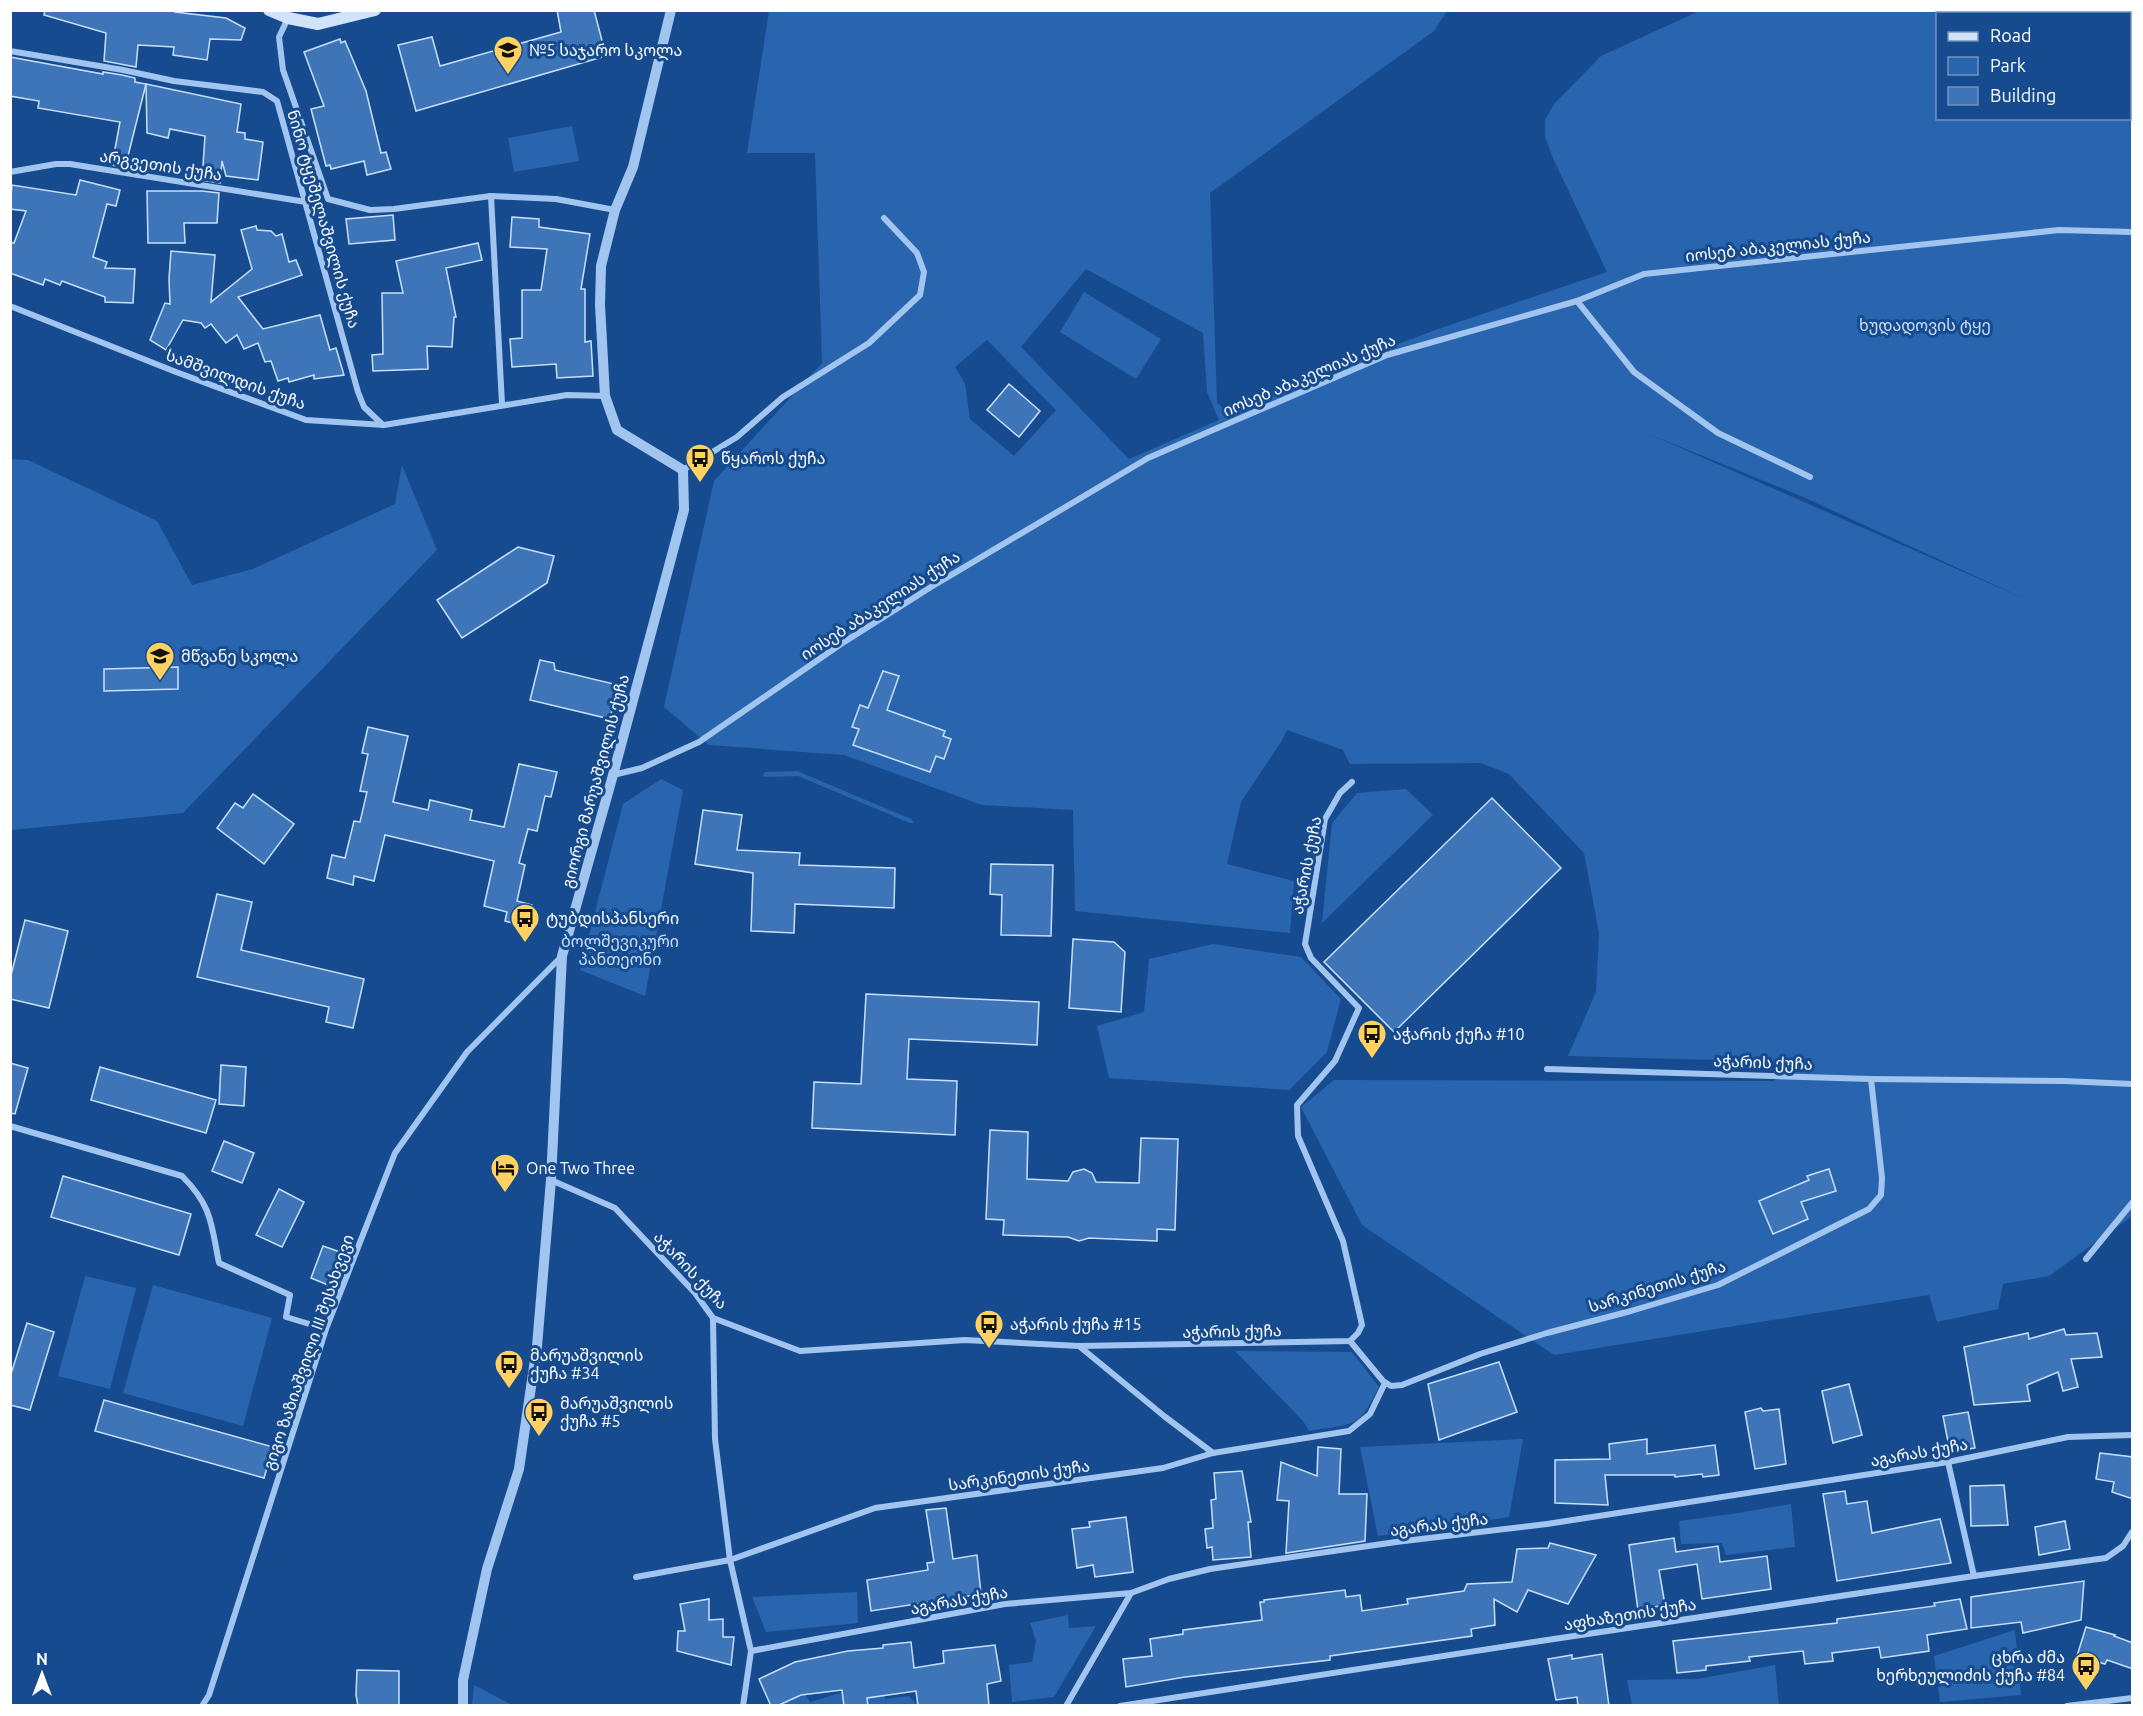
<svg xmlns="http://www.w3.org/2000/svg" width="2143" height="1716" font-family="Ubuntu,'Noto Sans Georgian',sans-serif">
	<rect width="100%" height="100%" fill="#164b8f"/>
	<g fill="#2865ae" fill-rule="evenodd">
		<path d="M769,11H1447L1434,31L1210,193L1217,403L1225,409L1438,329L1607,272L1552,156L1545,136V120L1554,104L1601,56L1699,11H2132V1216L2049,1276L2003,1284L1998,1309L1937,1322L1929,1295L1554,1355L1362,1225L1301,1107L1334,1080L1774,1081L1791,1062L1568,1056L1596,992L1599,933L1584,853L1509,774L1481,763L1350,764L1343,750L1287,730L1281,742L1241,802L1227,864L1294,881L1290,933L1075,911L1073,810L982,805L844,755L709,745L664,707L714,481L822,363L815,153H747ZM1938,14H2130V118H1938ZM1086,269L1203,333L1207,392L1219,420L1129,459L1021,347ZM987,340L1056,410L1014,456L970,419L965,384L955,367ZM1649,434L1801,496L2025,599Z"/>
		<polygon points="572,126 579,161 514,172 508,138"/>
		<polygon points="1084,292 1161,339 1136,379 1060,332"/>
		<polygon points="11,459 28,460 157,521 192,585 253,569 395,504 402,465 437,550 183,813 11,830"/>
		<polygon points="797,771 911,819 914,823 910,823 798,776 765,777 763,775 765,772"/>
		<polygon points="661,779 683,790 645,996 580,970 623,804"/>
		<polygon points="1406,789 1433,815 1322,923 1332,823 1357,793"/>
		<polygon points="1213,944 1301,957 1341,999 1327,1052 1289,1090 1109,1078 1097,1026 1144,1012 1149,959"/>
		<polygon points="85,1276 136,1288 110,1389 58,1376"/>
		<polygon points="153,1285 272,1318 243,1426 123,1393"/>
		<path d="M1235,1351L1352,1352L1379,1387C1358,1430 1354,1423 1309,1431L1303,1421Z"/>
		<polygon points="1523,1439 1509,1517 1378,1536 1360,1447"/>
		<polygon points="1791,1504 1795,1547 1726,1555 1722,1543 1681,1544 1679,1521 1738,1513"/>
		<polygon points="857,1592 858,1623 766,1632 752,1597"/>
		<polygon points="1068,1615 1069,1628 1096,1626 1054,1697 1012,1702 1009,1665 1032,1662 1036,1641 1030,1623"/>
		<polygon points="2015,1630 2021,1695 1940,1702 1934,1656"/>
		<polygon points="1775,1665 1779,1705 1632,1705 1627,1680 1697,1679"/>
		<polygon points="883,1680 885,1699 909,1696 917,1705 868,1705 867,1698 844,1701 843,1705 770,1706 804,1692 810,1702"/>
		<polygon points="474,1685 512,1705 472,1705"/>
	</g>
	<g fill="#3e75b8" stroke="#c8e0fb" stroke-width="1.5">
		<polygon points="45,10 175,10 175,12 226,18 245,28 241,40 210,39 207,60 173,55 174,47 138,45 136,67 104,61 106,33 44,15"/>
		<polygon points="557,10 594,10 606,56 416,111 398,45 432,37 440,66 561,32"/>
		<polygon points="340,39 341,43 345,41 366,91 381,153 386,152 391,169 367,175 364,161 331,169 330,165 326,166 311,109 324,106 304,52"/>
		<polygon points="10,57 103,74 103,72 122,75 135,78 135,82 146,84 125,168 112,165 120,122 38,108 39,101 10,96"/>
		<polygon points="146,84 241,104 237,132 245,133 245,139 263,142 258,180 226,176 222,161 220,183 202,180 205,136 170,129 168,138 147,133"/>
		<polygon points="80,180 120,190 116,206 107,204 93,257 107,262 105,268 135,269 133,303 105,302 105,297 62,281 60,285 45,279 43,285 10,273 10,242 14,243 26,211 10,209 12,185 76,195"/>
		<polygon points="147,191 202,191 219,193 217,223 184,223 185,243 148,243"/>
		<polygon points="393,215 395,240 349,244 346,219"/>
		<polygon points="512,217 539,219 539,227 590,234 581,289 585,289 585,342 591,341 593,376 557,378 556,364 512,367 510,339 522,338 522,290 541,290 547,249 510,247"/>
		<polygon points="256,226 257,230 271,231 276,236 282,234 289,262 296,260 302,275 238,297 263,329 320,315 330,350 336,348 344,375 314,379 314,375 289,382 288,378 278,381 271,361 265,362 258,343 244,349 237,335 226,343 211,324 205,328 201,323 183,320 166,350 150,340 165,303 170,304 169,279 171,251 215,255 211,302 252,269 241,230"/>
		<polygon points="478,243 482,260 446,268 456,317 454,317 452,347 427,346 428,369 373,371 372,355 383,354 382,293 403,293 396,261"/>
		<polygon points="1009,384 1040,411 1019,437 987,410"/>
		<polygon points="518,547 554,556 547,583 462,638 437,600"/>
		<polygon points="540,660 554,663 555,670 618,685 610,719 530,700"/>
		<polygon points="178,667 178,689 104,691 104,669"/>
		<polygon points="883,671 899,676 887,710 945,731 943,736 951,739 944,759 936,756 930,772 853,745 859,729 852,727 860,705 868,708"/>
		<polygon points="368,727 408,736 393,802 428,810 430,800 472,810 470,820 504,827 519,764 557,772 551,797 545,796 537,831 528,829 519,863 525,865 517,901 532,905 527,927 505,921 507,912 484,906 494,861 385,835 374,881 354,876 353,885 327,878 332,855 345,858 354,821 360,822 367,792 360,791 368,754 362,753"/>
		<polygon points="253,794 294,824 264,864 217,828 235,803 243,808"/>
		<polygon points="1492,798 1561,868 1394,1032 1324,962"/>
		<polygon points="703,810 742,815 737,850 800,853 799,865 895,868 894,908 795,904 794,933 751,931 753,873 695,864"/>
		<polygon points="991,864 1053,865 1051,936 1001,935 1002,895 990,894"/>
		<polygon points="217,894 252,902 241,950 364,979 353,1028 326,1022 329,1007 197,977"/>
		<polygon points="25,920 68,931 49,1008 10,999 10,979"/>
		<polygon points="1073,939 1114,942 1125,952 1121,1012 1069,1008"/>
		<polygon points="866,994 1039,1002 1037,1045 909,1039 907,1079 957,1081 955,1135 812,1128 814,1082 861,1084"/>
		<polygon points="10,1063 28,1068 15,1114 10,1113"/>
		<polygon points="221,1065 246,1067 244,1106 219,1104"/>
		<polygon points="100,1067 216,1100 206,1133 91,1100"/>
		<polygon points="990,1130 1028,1132 1027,1179 1068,1181 1073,1172 1084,1169 1092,1173 1096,1182 1139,1183 1141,1138 1178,1139 1175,1230 1157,1229 1157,1241 1089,1238 1079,1241 1068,1237 1003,1235 1004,1220 986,1219"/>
		<polygon points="224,1141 254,1153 242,1183 212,1171"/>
		<polygon points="1829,1169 1836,1191 1801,1202 1808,1219 1773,1234 1759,1201 1809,1180 1807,1176"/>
		<polygon points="63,1176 191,1214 179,1255 51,1217"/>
		<polygon points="279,1189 304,1202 282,1247 256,1235"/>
		<polygon points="323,1246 340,1252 328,1285 311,1278"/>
		<polygon points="27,1323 54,1332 30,1410 10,1405 10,1377"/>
		<polygon points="2064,1329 2066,1335 2097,1333 2102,1357 2071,1359 2078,1387 2063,1391 2058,1372 2027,1385 2030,1401 1974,1405 1964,1347 2028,1333 2029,1339"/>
		<polygon points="1499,1362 1517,1412 1439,1440 1428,1384"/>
		<polygon points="1849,1384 1862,1435 1833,1443 1822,1391"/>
		<polygon points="104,1400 273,1447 264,1478 95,1431"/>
		<polygon points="1761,1408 1763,1411 1779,1409 1786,1464 1755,1469 1745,1412"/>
		<polygon points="1968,1412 1975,1448 1950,1452 1943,1416"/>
		<polygon points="1647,1439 1647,1454 1715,1445 1719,1475 1703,1477 1702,1474 1675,1477 1675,1475 1605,1475 1608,1505 1555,1503 1555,1460 1610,1459 1609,1444"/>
		<polygon points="1318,1447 1341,1449 1339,1494 1367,1494 1365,1541 1286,1553 1289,1501 1277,1500 1281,1462 1317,1476"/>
		<polygon points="2100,1453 2133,1457 2133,1499 2112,1492 2114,1482 2096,1479"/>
		<polygon points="1242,1471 1251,1522 1248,1522 1251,1557 1213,1560 1212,1547 1207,1548 1205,1529 1213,1528 1211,1500 1216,1499 1214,1473"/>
		<polygon points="2004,1485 2008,1525 1971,1526 1970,1486"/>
		<polygon points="1845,1491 1847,1504 1867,1501 1872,1533 1940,1519 1951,1563 1837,1581 1823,1494"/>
		<polygon points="946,1508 953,1559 977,1555 981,1594 871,1611 867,1580 928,1570 927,1563 934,1562 926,1510"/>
		<polygon points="1126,1517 1133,1572 1095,1577 1093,1565 1077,1568 1072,1529 1090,1527 1089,1522"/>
		<polygon points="2065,1521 2070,1549 2039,1555 2035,1527"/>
		<polygon points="1674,1538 1676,1552 1718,1546 1720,1562 1767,1556 1771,1589 1702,1599 1697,1564 1659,1570 1665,1605 1638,1610 1629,1545"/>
		<polygon points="1550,1543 1596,1555 1568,1604 1528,1590 1517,1612 1494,1599 1495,1625 1471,1629 1472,1636 1330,1656 1330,1660 1185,1677 1126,1687 1123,1659 1152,1656 1150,1639 1183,1634 1183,1630 1262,1620 1260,1602 1264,1602 1264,1600 1345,1590 1346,1597 1360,1595 1362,1611 1408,1604 1407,1599 1464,1591 1467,1584 1512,1582 1517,1549 1548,1548"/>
		<polygon points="2084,1581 2081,1620 2023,1633 2021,1622 1971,1628 1971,1597"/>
		<polygon points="709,1599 709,1620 723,1619 723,1637 734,1637 731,1665 677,1651 678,1631 685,1631 680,1604"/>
		<polygon points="1960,1599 1967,1629 1927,1635 1929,1651 1881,1658 1879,1647 1832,1653 1833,1661 1805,1664 1803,1651 1749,1657 1750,1661 1706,1666 1706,1670 1677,1673 1673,1641 1837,1623 1837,1619 1935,1606 1934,1603"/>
		<polygon points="2086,1627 2115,1635 2114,1636 2133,1643 2133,1669 2107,1660 2105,1664 2077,1656"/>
		<polygon points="911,1642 914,1668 944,1663 943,1651 995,1645 1001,1681 987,1684 989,1706 918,1706 916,1691 867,1698 868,1706 844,1706 842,1690 801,1695 777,1706 771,1706 759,1679 795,1662 848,1651 883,1648 883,1645"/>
		<polygon points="1602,1654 1609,1706 1578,1706 1577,1697 1556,1700 1548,1659 1572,1655 1572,1659"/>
		<polygon points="357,1670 399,1671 399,1706 358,1706 356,1695"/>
	</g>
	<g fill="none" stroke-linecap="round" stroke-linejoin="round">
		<g stroke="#a2c5f0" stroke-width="6">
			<polyline points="288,18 279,37 283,70 328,199 370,210 394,209 491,196 556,199 615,210"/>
			<polyline points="10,51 123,70 174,81 263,92 277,101 358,392 364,407 383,425"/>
			<polyline points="10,172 56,164 70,164 306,202"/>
			<polyline points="491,196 502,404"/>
			<polyline points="1577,301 1634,372 1718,433 1810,477"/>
			<polyline points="10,306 176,372 306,420 384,425 567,395 605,396"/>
			<polyline points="683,470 737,437 783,397 869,343 920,295 924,272 917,253 884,218"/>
			<polyline points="613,775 642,768 699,742 841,644 931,587 1148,458 1387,355 1577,301 1644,274 2059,230 2132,232"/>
			<polyline points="1547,1069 1871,1079 2064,1081 2132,1084"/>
			<path d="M10,1126L182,1176C212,1206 211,1223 219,1263L290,1295L286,1317L326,1329"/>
			<polyline points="551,1180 615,1208 695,1293 713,1318 800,1351 965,1340 1079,1346 1350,1341 1358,1333 1362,1325 1343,1241 1298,1136 1297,1105 1335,1061 1359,1008 1311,958 1305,944 1325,819 1340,793 1352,782"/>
			<polyline points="2086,1259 2132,1203"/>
			<polyline points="713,1318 715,1439 730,1560 751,1651 743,1706"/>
			<polyline points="1350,1341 1383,1381 1391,1386 1402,1385 1480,1354 1547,1333 1631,1311 1718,1285 1869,1209 1881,1195 1882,1178 1871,1079"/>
			<polyline points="1079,1346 1164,1416 1213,1453"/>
			<polyline points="1948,1462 1974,1576"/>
			<polyline points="636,1577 730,1560 875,1508 1163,1468 1213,1453 1349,1431 1370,1414 1385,1383"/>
			<polyline points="751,1651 1005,1604 1131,1593 1169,1579 1210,1569 1396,1542 1547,1524 1948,1462 2068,1437 2132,1435"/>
			<polyline points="202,1706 209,1695 326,1329 395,1153 467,1052 562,956"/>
			<polyline points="1066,1706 1131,1593"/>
			<polyline points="1120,1706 1534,1642 1974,1576 2106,1558 2123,1546 2132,1532"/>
			<polyline points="2067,1706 2132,1698"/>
		</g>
		<polyline stroke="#a2c5f0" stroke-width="10" points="463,1706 463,1680 487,1569 519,1469 537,1346 551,1180 562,956 613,775 684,510 683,470 617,430 605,396 600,305 601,266 615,210 633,167 671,10"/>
		<polyline stroke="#d0e3fb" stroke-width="12" points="269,10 288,18 318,24 375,10"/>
	</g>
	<defs>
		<g id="school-pin" transform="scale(1.5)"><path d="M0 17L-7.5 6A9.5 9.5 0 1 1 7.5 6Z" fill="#ffd161" stroke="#164b8f"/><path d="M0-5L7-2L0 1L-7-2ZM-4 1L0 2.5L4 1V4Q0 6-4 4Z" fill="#111"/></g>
		<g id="bus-pin" transform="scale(1.5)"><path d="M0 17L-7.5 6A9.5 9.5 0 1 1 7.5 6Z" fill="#ffd161" stroke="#164b8f"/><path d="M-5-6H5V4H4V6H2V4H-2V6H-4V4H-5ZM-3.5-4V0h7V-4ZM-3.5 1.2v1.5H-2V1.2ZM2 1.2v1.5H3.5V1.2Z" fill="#111"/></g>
		<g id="hotel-pin" transform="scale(1.5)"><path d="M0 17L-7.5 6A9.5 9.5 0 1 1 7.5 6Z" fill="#ffd161" stroke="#164b8f"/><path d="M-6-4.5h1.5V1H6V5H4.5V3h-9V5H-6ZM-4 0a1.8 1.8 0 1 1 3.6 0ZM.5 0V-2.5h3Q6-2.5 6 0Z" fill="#111"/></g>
	</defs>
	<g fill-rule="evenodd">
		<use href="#school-pin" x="508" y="50"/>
		<use href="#bus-pin" x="700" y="458"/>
		<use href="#school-pin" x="160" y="656"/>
		<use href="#bus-pin" x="525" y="918"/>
		<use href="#bus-pin" x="1372" y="1034"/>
		<use href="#hotel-pin" x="505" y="1168"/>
		<use href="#bus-pin" x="989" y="1324"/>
		<use href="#bus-pin" x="509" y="1364"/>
		<use href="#bus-pin" x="539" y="1412"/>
		<use href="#bus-pin" x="2086" y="1666"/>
	</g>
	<g text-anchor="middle" stroke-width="6" stroke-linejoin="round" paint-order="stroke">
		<g font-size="16" fill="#fff" stroke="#164b8f" text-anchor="start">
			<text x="529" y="56">№5 საჯარო სკოლა</text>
			<text x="721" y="464">წყაროს ქუჩა</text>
			<text x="181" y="662">მწვანე სკოლა</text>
			<text x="546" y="924">ტუბდისპანსერი</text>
			<text x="1393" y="1040">აჭარის ქუჩა #10</text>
			<text x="526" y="1174">One Two Three</text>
			<text x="1010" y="1330">აჭარის ქუჩა #15</text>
			<text x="530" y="1361">მარუაშვილის<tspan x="530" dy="18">ქუჩა #34</tspan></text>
			<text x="560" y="1409">მარუაშვილის<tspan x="560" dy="18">ქუჩა #5</tspan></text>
			<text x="2065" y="1663" text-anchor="end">ცხრა ძმა<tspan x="2065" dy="18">ხერხეულიძის ქუჩა #84</tspan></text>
		</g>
		<g font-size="16" fill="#fff" stroke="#164b8f">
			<text transform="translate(161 165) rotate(9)" y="6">არგვეთის ქუჩა</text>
			<text transform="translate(324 219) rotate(74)" y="6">ნინო ტყეშელაშვილის ქუჩა</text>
			<text transform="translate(1778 246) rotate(-6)" y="6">იოსებ აბაკელიას ქუჩა</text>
			<text transform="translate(1309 375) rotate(-23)" y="6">იოსებ აბაკელიას ქუჩა</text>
			<text transform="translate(236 379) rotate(20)" y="6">სამშვილდის ქუჩა</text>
			<text transform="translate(880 605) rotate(-33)" y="6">იოსებ აბაკელიას ქუჩა</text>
			<text transform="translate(595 781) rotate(-75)" y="6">გიორგი მარუაშვილის ქუჩა</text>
			<text transform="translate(1306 865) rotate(-79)" y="6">აჭარის ქუჩა</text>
			<text transform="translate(1763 1062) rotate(2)" y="6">აჭარის ქუჩა</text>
			<text transform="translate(691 1270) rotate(47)" y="6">აჭარის ქუჩა</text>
			<text transform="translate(1657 1286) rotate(-17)" y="6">სარკინეთის ქუჩა</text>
			<text transform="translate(1232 1331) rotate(-1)" y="6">აჭარის ქუჩა</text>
			<text transform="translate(308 1352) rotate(-71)" y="6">გიგო ზაზიაშვილი III შესახვევი</text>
			<text transform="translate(1919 1452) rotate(-10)" y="6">აგარას ქუჩა</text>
			<text transform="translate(1019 1475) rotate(-8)" y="6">სარკინეთის ქუჩა</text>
			<text transform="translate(1439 1524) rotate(-7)" y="6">აგარას ქუჩა</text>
			<text transform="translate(959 1600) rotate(-10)" y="6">აგარას ქუჩა</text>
			<text transform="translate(1630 1614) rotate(-9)" y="6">აფხაზეთის ქუჩა</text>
		</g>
		<g font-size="16" fill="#c8e0fb" stroke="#164b8f">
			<text x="1925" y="331">ხუდადოვის ტყე</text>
			<text x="620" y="947">ბოლშევიკური<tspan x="620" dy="18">პანთეონი</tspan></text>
		</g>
	</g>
	<rect width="2143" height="1716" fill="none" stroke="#ffffff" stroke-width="24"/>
	<rect x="1936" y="12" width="195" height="108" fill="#164b8f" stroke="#7393bc" stroke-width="1.5"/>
	<rect x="1948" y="32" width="30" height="9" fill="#d0e3fb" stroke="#7393bc" stroke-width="1.5"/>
	<text x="1990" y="42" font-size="18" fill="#ffffff">Road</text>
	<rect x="1948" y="57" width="30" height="18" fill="#2865ae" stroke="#7393bc" stroke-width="1.5"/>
	<text x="1990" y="72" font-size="18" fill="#ffffff">Park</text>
	<rect x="1948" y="87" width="30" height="18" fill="#3e75b8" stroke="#7393bc" stroke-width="1.5"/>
	<text x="1990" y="102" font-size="18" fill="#ffffff">Building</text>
	<g transform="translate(42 1674)" stroke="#164b8f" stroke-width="4.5" paint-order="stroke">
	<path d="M0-4.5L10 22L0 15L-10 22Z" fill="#ffffff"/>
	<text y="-9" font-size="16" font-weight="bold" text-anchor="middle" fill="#ffffff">N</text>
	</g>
</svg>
